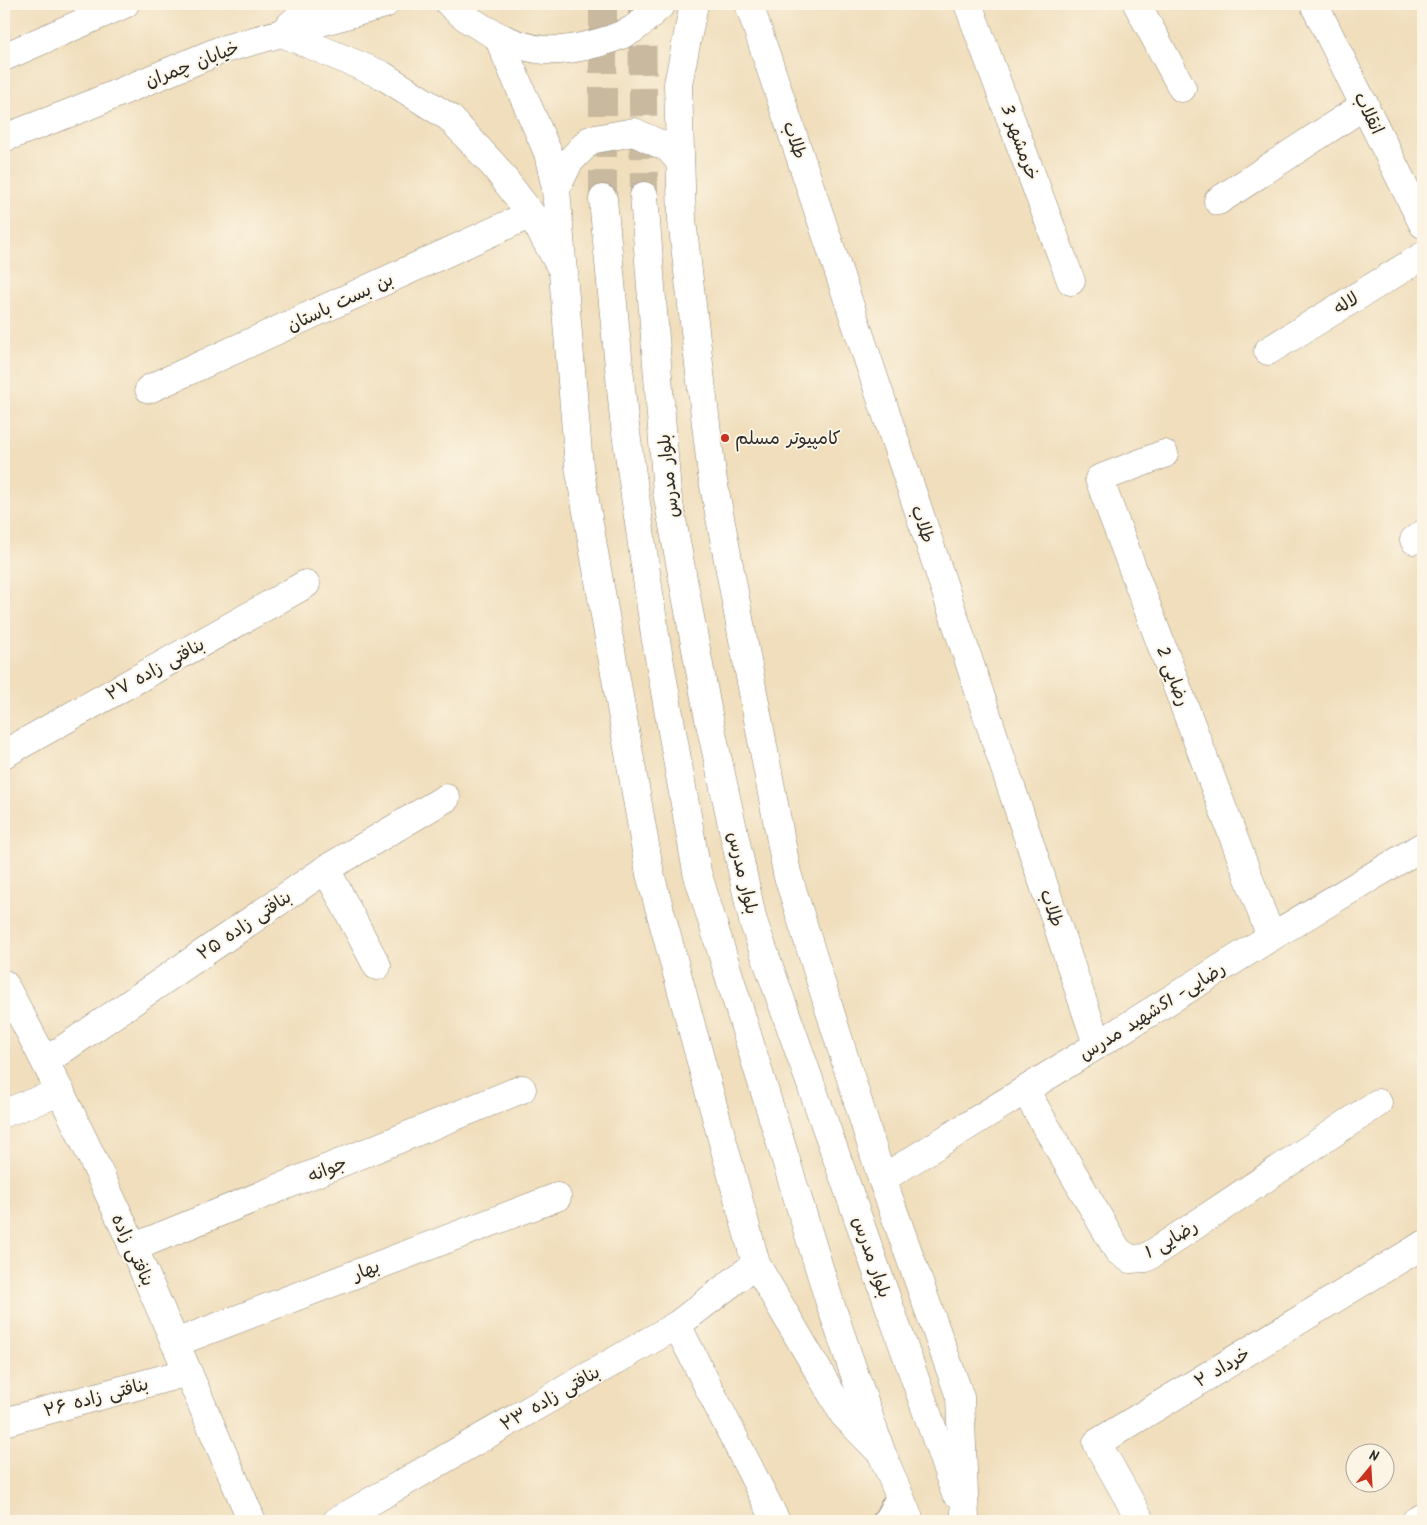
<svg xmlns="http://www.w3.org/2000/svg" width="1427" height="1525" font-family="Kalam,'Playpen Sans Arabic',sans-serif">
	<rect width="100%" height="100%" fill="#fcf5e5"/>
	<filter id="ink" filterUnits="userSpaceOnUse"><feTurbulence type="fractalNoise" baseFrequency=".02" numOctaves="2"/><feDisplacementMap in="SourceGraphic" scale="10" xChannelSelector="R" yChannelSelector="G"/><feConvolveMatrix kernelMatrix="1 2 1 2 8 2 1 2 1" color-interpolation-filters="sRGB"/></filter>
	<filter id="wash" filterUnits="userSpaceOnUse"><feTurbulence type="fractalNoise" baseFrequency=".0096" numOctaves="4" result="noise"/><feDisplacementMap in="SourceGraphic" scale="20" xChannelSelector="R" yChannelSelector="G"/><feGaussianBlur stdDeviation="1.12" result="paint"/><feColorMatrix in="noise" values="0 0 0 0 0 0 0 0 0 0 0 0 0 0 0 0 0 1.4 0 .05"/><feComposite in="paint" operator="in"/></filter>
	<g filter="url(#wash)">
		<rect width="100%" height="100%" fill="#f0debc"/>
	</g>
	<g filter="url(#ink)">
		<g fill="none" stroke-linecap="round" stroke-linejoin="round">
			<g stroke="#c9ba9f" stroke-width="28" stroke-dasharray="28 14" stroke-linecap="butt">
				<polyline points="642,4 644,196"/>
				<polyline points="603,199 603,4"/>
			</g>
			<g stroke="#8e8474" stroke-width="18">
				<polyline id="lane" points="880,1521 897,1491"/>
			</g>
			<g stroke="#8e8474" stroke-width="29">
				<g id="street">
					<polyline points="749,4 1097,1044"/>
					<polyline points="968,4 1071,281"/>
					<polyline points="1137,4 1182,88"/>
					<polyline points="1314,4 1423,224"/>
					<polyline points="1218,201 1365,105"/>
					<polyline points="1268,351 1423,256"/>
					<polyline points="149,389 531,214"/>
					<polyline points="1164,454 1099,479 1271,937"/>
					<polyline points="1414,540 1423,534"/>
					<polyline points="4,754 306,584"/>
					<polyline points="326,869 377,966"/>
					<polyline points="46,1061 326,869 446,798"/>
					<polyline points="1025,1090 1118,1251 1130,1259 1146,1258 1378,1103"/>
					<polyline points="4,1113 61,1092"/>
					<polyline points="882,1179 1271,937 1423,846"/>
					<polyline points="132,1248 522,1089"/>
					<polyline points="677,1325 776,1521"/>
					<polyline points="175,1343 557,1197"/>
					<polyline points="4,1422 188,1372"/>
					<polyline points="337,1521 677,1325 756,1264"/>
					<polyline points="1141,1521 1097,1443 1423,1245"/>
					<polyline points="1416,1521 1423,1517"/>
				</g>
			</g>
			<g stroke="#8e8474" stroke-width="29">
				<g id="secondary">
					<polyline points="304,4 301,15 282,33 382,75 450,118 495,167 531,214 564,273"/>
					<path d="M450,4C471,25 515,48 545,50C569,52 608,42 630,31C641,25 652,12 662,4"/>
					<polyline points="4,57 125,4"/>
					<polyline points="4,138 75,111 221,50 385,4"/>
					<path d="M4,984C99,1157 174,1341 252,1521"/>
				</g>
			</g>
			<g stroke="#8e8474" stroke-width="29">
				<g id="primary">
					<polyline points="694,4 678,84 682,220 712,475 787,873 882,1179 960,1397 965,1519"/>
					<polyline points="498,37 548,153 556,189 579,466 650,874 756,1264 844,1415 882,1454"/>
					<polyline points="556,189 569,162 590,140 634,132 668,148 680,161"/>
					<polyline points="644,196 667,493 709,719 753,921 955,1492"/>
					<polyline points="603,199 624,419 655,635 697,872 830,1303 882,1454 910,1521"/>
				</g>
			</g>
			<use href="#lane" stroke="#fff" stroke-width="16"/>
			<use href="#street" stroke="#fff" stroke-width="28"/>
			<use href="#secondary" stroke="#fff" stroke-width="28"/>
			<use href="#primary" stroke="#fff" stroke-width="28"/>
		</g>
	</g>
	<circle fill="#c8321e" stroke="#fcf5e5" stroke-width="2" cx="725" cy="438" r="5"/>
	<g text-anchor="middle" stroke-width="4" stroke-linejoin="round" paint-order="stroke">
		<g font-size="18" fill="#2b2b2b" stroke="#fcf5e5">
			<text transform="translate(192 64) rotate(-21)" y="6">خیابان چمران</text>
			<text transform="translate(1369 113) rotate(64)" y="6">انقلاب</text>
			<text transform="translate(795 140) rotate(71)" y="6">طلاب</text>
			<text transform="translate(1020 142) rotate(70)" y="6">خرمشهر 3</text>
			<text transform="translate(340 302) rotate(-25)" y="6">بن بست باستان</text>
			<text transform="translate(1346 303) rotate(-32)" y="6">لاله</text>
			<text transform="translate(668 476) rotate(-96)" y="6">بلوار مدرس</text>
			<text transform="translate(923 524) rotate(71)" y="6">طلاب</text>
			<text transform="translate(155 669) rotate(-29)" y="6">بنافتی زاده ۲۷</text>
			<text transform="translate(1173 676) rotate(69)" y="6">رضایی 2</text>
			<text transform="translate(743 873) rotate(77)" y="6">بلوار مدرس</text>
			<text transform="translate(1052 908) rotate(71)" y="6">طلاب</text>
			<text transform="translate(244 925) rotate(-34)" y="6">بنافتی زاده ۲۵</text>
			<text transform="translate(1152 1011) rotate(-32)" y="6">رضایی- 51شهید مدرس</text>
			<text transform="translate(327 1169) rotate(-22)" y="6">جوانه</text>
			<text transform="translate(1171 1239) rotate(-31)" y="6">رضایی 1</text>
			<text transform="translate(133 1250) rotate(65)" y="6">بنافتی زاده</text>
			<text transform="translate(872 1257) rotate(71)" y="6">بلوار مدرس</text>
			<text transform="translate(366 1270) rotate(-21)" y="6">بهار</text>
			<text transform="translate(1222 1367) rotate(-31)" y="6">خرداد ۲</text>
			<text transform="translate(96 1397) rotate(-15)" y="6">بنافتی زاده ۲۶</text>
			<text transform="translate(550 1398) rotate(-30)" y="6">بنافتی زاده ۲۳</text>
		</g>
		<g font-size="18" fill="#2b2b2b" stroke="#fcf5e5" text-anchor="start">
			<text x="735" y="444">کامپیوتر مسلم</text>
		</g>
	</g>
	<rect width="1427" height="1525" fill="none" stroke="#fcf5e5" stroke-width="20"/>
	<g transform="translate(1370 1468) rotate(18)"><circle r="24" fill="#fcf5e5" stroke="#a8a49b"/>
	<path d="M0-4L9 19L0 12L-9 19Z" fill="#c8321e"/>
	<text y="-8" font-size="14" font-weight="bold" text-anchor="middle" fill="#2b2b2b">N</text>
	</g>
</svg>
